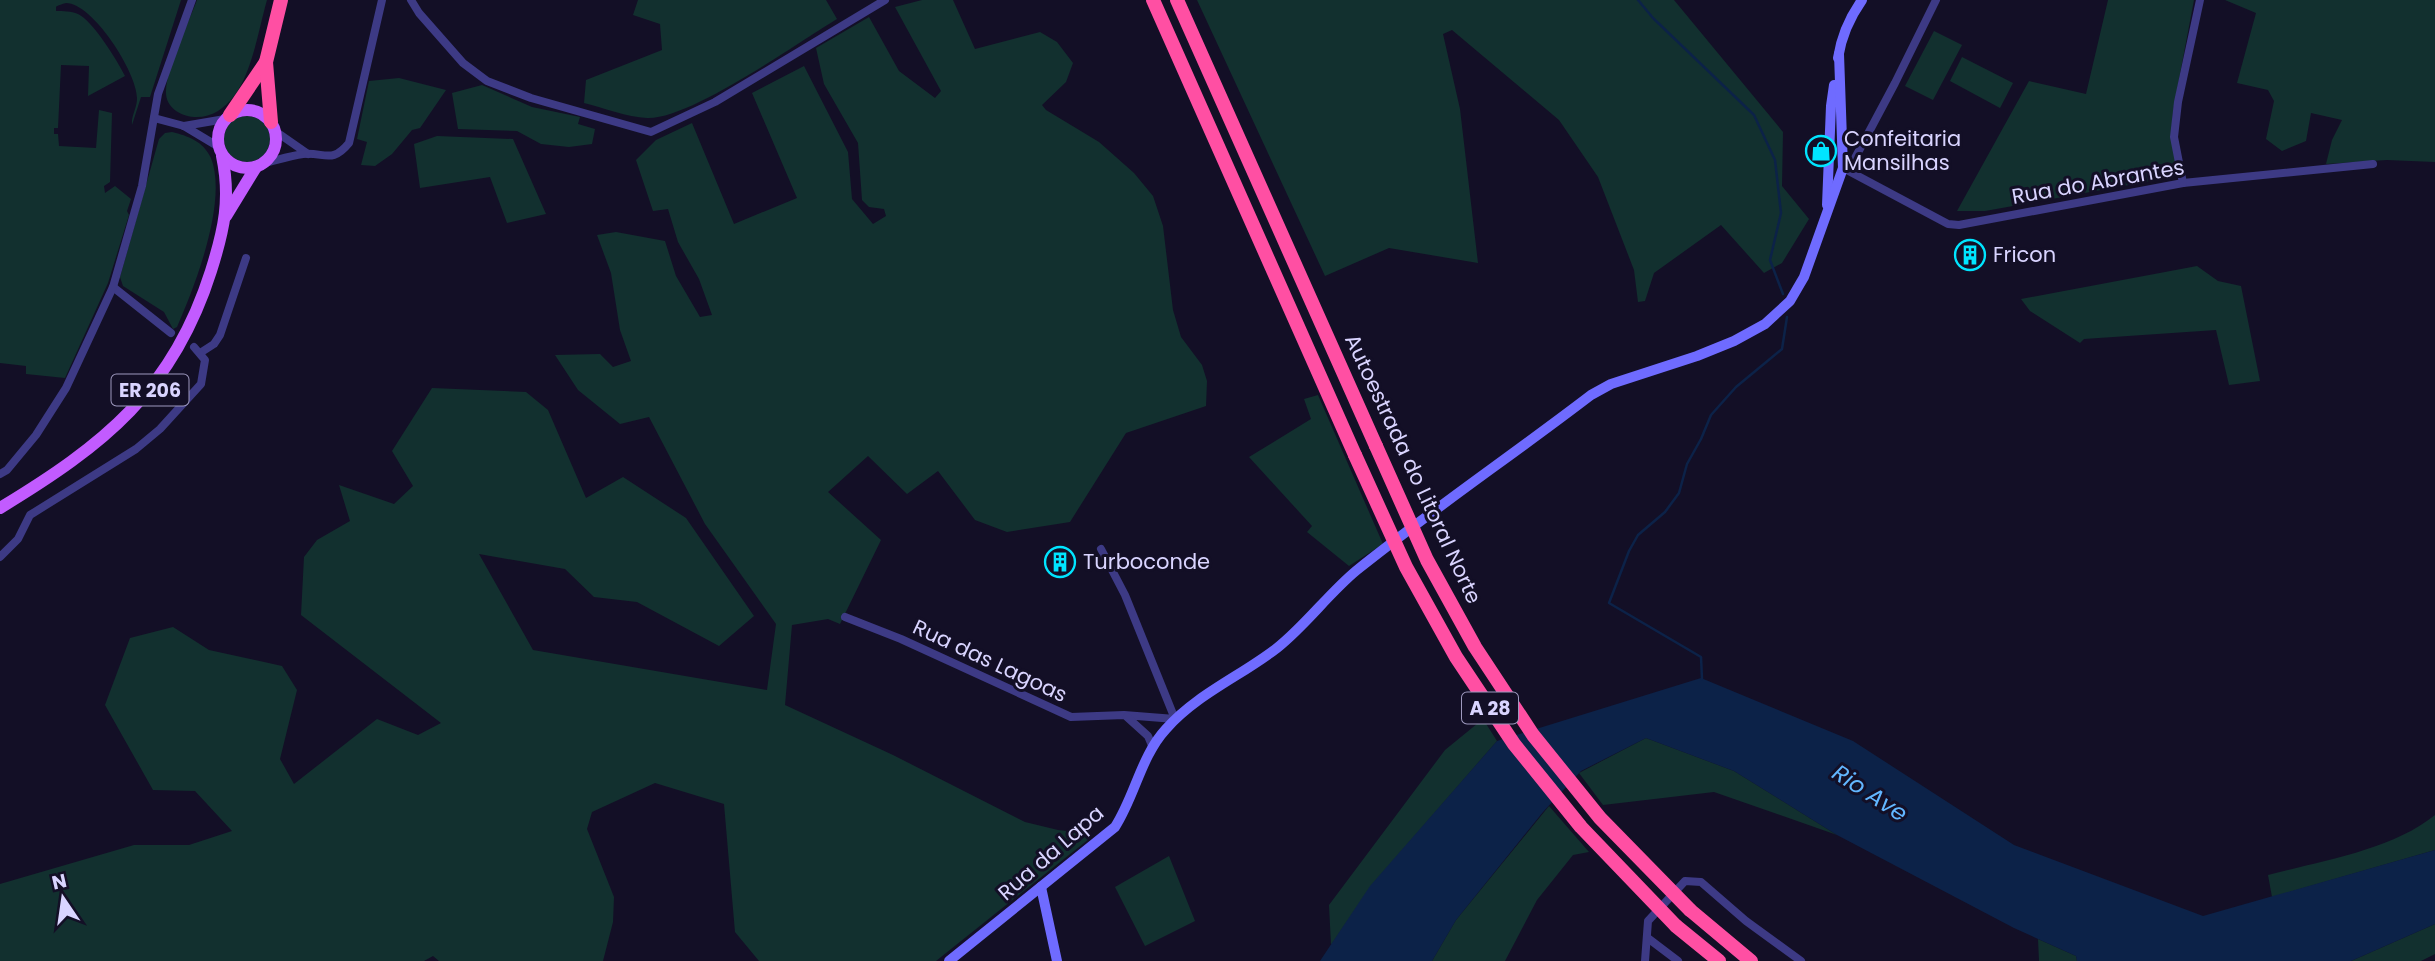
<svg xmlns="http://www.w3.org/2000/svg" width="2435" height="961" font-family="Poppins,sans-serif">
	<rect width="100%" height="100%" fill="#130f26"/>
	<g fill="#12302f">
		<path d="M0,0H181L150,97H141L132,125C131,116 137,108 137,99C138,74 93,3 66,3C65,3 56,6 56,7V11C63,11 71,11 78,14C93,21 117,60 125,76L88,96L89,66L61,65L58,128H54V134H58L59,146L96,148L99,110L112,113L110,182L104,186L105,193L115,186L131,199L127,211L129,215L108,283L65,378L26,374V366L0,363Z"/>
		<path d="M197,0H267C259,28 252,73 234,96C224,109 211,118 194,117C179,116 165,106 166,91C167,66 188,24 197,0Z"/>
		<path d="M638,0H826L837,19C797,43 690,120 647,118C627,117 604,108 584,103L586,80L662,50L660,24L633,15Z"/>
		<polygon points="922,0 953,0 975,49 1040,32 1057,42 1073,63 1066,82 1042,105 1046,110 1099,142 1134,173 1153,196 1163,226 1173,310 1181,337 1202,365 1207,381 1206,406 1126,433 1070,522 1007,532 975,520 938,471 907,494 868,456 828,492 881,540 840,624 828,619 792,625 785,705 893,755 1025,822 1058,830 1091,834 1089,839 936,961 759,961 735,932 724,804 655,783 592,812 587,829 614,897 613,922 603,961 439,961 433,956 424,961 0,961 0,884 134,845 189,845 232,831 195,791 153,790 105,705 130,638 173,627 209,650 282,666 297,690 280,759 294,784 377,719 418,735 441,723 301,615 304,557 317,540 350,521 339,485 394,504 413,486 392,451 432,388 526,392 548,410 586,498 623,477 686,518 754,616 719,646 637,602 594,597 565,569 479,554 533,650 767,690 776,624 705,524 649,417 620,424 578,390 555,355 600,354 613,367 631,361 620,330 611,273 597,235 616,232 665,241 676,276 700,317 712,315 699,279 678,242 668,209 653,211 636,160 656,140 692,123 734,224 797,198 752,93 804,66 848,152 852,199 873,224 886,216 884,209 869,207 862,200 858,143 824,84 816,48 869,17 899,71 935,98 941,91 895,7"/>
		<polygon points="1197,0 1674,0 1783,132 1782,186 1809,219 1782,263 1764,273 1721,225 1654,273 1645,301 1638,302 1634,270 1598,177 1559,120 1452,30 1443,34 1460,109 1478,263 1389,248 1325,276"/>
		<polygon points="2108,0 2194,0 2173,111 2171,139 2178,172 2173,177 1985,211 1957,211 2029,81 2086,94"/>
		<polygon points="2225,0 2435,0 2435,162 2387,160 2326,164 2332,140 2342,120 2311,113 2306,141 2282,151 2266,139 2274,101 2268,90 2237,83 2256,13"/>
		<polygon points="1934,31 1962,45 1933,100 1905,86"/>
		<polygon points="1962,57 2013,83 2000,108 1950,81"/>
		<polygon points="399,78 446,90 420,128 412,130 392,154 375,166 361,165 367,142 357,139 369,81"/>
		<polygon points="482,85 532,107 580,117 578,124 595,129 592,144 569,147 541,144 517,131 458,129 452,93"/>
		<circle cx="247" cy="139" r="23"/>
		<path d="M172,132C188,136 203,141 211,158C228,201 195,286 177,327L173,329L164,312L123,286L120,277L159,139L165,133Z"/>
		<polygon points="437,136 513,139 546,214 507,223 490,177 420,188 414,144"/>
		<polygon points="2197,266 2218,281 2241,286 2260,381 2229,385 2216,330 2084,339 2080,343 2030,311 2021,299"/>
		<polygon points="1318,395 1383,544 1349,566 1307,532 1312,526 1249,457 1311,419 1304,399"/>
		<polygon points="1483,719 1497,741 1371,886 1331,945 1329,905 1445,750"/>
		<polygon points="1646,738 1734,771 1837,835 1714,792 1603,805 1579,773"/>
		<polygon points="1549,806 1589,852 1573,855 1537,900 1505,961 1432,961 1456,920"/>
		<path d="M2435,815V850L2272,897L2268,875C2321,861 2392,850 2435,815Z"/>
		<polygon points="1169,856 1195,921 1145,946 1115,887"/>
		<polygon points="2435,924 2435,954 2421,961 2351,961"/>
		<polygon points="2038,939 2076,956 2077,961 2039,961"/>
	</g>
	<polygon fill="#0c2248" points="1701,678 1853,741 2014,845 2203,916 2435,850 2435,924 2351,961 2077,961 2076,956 2014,928 1837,835 1734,771 1646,738 1581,771 1543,812 1456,920 1432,961 1320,961 1370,886 1497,741"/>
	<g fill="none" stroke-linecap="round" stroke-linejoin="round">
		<g stroke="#0c2248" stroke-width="2.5">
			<polyline points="1638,0 1653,18 1754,115 1775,160 1781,213 1770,260 1783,294"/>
			<polyline points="1702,679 1701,657 1609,603 1629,551 1638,535 1665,512 1679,493 1687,464 1701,439 1711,415 1736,387 1782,349 1787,317"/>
		</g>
		<g stroke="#3d3a85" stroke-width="8">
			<polyline points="411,0 419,13 463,63 487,81 531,98 651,132 715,102 885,0"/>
			<polyline points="1936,0 1895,83 1854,160 1843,168 1948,224 1959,225 2183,183 2373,164"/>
			<polyline points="154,118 184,126 219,147"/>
			<polyline points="184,126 225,119"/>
			<polyline points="275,131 308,154"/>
			<path d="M264,163C277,160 290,156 303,154C325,152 332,164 349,143L382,0"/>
			<polyline points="2183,183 2174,137 2178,102 2200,0"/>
			<polyline points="113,287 171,333"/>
			<polyline points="200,353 214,344 220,335 246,258"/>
			<polyline points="0,474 7,470 36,435 66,388 113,287 142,186 158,94 192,0"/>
			<polyline points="0,557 18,539 30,515 136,449 160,429 201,384 205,360 194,347"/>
			<polyline points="845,617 901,639 1071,717 1124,715 1175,719 1125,595 1101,549"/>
			<polyline points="1127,717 1148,736 1153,748"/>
			<polyline points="1649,939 1678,961"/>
			<polyline points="1645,961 1648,921 1685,881 1701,882 1746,921 1801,961"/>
		</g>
		<g stroke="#6f6bff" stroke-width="10">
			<path d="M1838,58C1841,38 1850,17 1862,0"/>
			<polyline points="1827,205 1831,106 1834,85"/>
			<polyline points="1041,887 1057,961"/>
			<path d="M949,961L1115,827C1135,796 1141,756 1166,729C1197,694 1241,676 1277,648C1306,625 1329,593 1357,570C1433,509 1514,454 1591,395L1611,384L1697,356L1734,341L1765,324L1790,301L1804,277L1843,168L1839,54"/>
		</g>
		<g stroke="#c25bff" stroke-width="12">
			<circle cx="247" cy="139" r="29"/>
			<polyline points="226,216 256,167"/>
			<path d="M0,508C104,445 173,391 211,271C224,230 231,199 222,156"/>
		</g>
		<g stroke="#ff4fa3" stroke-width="14">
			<polyline points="1153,0 1355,455"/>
			<polyline points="1177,0 1376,446"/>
			<polyline points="230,115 266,62"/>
			<polyline points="271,122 266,62 281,0"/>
			<polyline points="1690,910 1751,961"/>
			<polyline points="1676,926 1719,961"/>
		</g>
		<g stroke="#ff4fa3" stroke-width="14">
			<polyline points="1376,446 1427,560 1475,647 1533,735 1600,818 1690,910"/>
			<polyline points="1355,455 1406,567 1456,657 1514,744 1581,827 1676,926"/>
		</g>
	</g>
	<defs>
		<g id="shop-ring" transform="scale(1.575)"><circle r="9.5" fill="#130f26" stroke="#00e5ff" stroke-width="1.5"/><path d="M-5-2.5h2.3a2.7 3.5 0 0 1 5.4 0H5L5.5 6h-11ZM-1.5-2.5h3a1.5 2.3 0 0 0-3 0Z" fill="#00e5ff"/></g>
		<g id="building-ring" transform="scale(1.575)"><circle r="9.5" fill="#130f26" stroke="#00e5ff" stroke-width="1.5"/><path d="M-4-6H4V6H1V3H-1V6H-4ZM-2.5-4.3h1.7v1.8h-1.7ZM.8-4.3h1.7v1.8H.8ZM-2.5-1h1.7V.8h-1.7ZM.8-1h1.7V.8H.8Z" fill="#00e5ff"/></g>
	</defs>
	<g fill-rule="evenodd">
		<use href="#shop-ring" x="1821" y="151"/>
		<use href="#building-ring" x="1970" y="255"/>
		<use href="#building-ring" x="1060" y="562"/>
	</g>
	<g text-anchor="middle" stroke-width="6" stroke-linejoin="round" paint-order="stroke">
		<g fill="#130f26" stroke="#9e99be" stroke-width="2">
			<rect x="111.5" y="374.5" width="77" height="31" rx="5"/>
			<rect x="1462" y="692.5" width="56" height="31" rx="5"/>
		</g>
		<g font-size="19" font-weight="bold" fill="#d9d4ff">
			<text x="150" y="397">ER 206</text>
			<text x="1490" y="715">A 28</text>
		</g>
		<g font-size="21" fill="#d9d4ff" stroke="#130f26" text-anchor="start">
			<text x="1844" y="146">Confeitaria<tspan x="1844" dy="24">Mansilhas</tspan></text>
			<text x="1993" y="262">Fricon</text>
			<text x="1083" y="569">Turboconde</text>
		</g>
		<g font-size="21" fill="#d9d4ff" stroke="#130f26">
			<text transform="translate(2098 182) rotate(-10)" y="7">Rua do Abrantes</text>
			<text transform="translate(1413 469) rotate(65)" y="7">Autoestrada do Litoral Norte</text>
			<text transform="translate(990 661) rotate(25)" y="7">Rua das Lagoas</text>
			<text transform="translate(1051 853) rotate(-41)" y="7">Rua da Lapa</text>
		</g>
		<g font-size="23" font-style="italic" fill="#62b6ff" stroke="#130f26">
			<text transform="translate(1870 793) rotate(33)" y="8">Rio Ave</text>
		</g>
	</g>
	<g transform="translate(63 898) rotate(347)" stroke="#130f26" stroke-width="5" paint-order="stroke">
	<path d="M0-5L12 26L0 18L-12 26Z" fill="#d9d4ff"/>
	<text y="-10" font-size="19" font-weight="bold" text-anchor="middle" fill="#d9d4ff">N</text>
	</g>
</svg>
